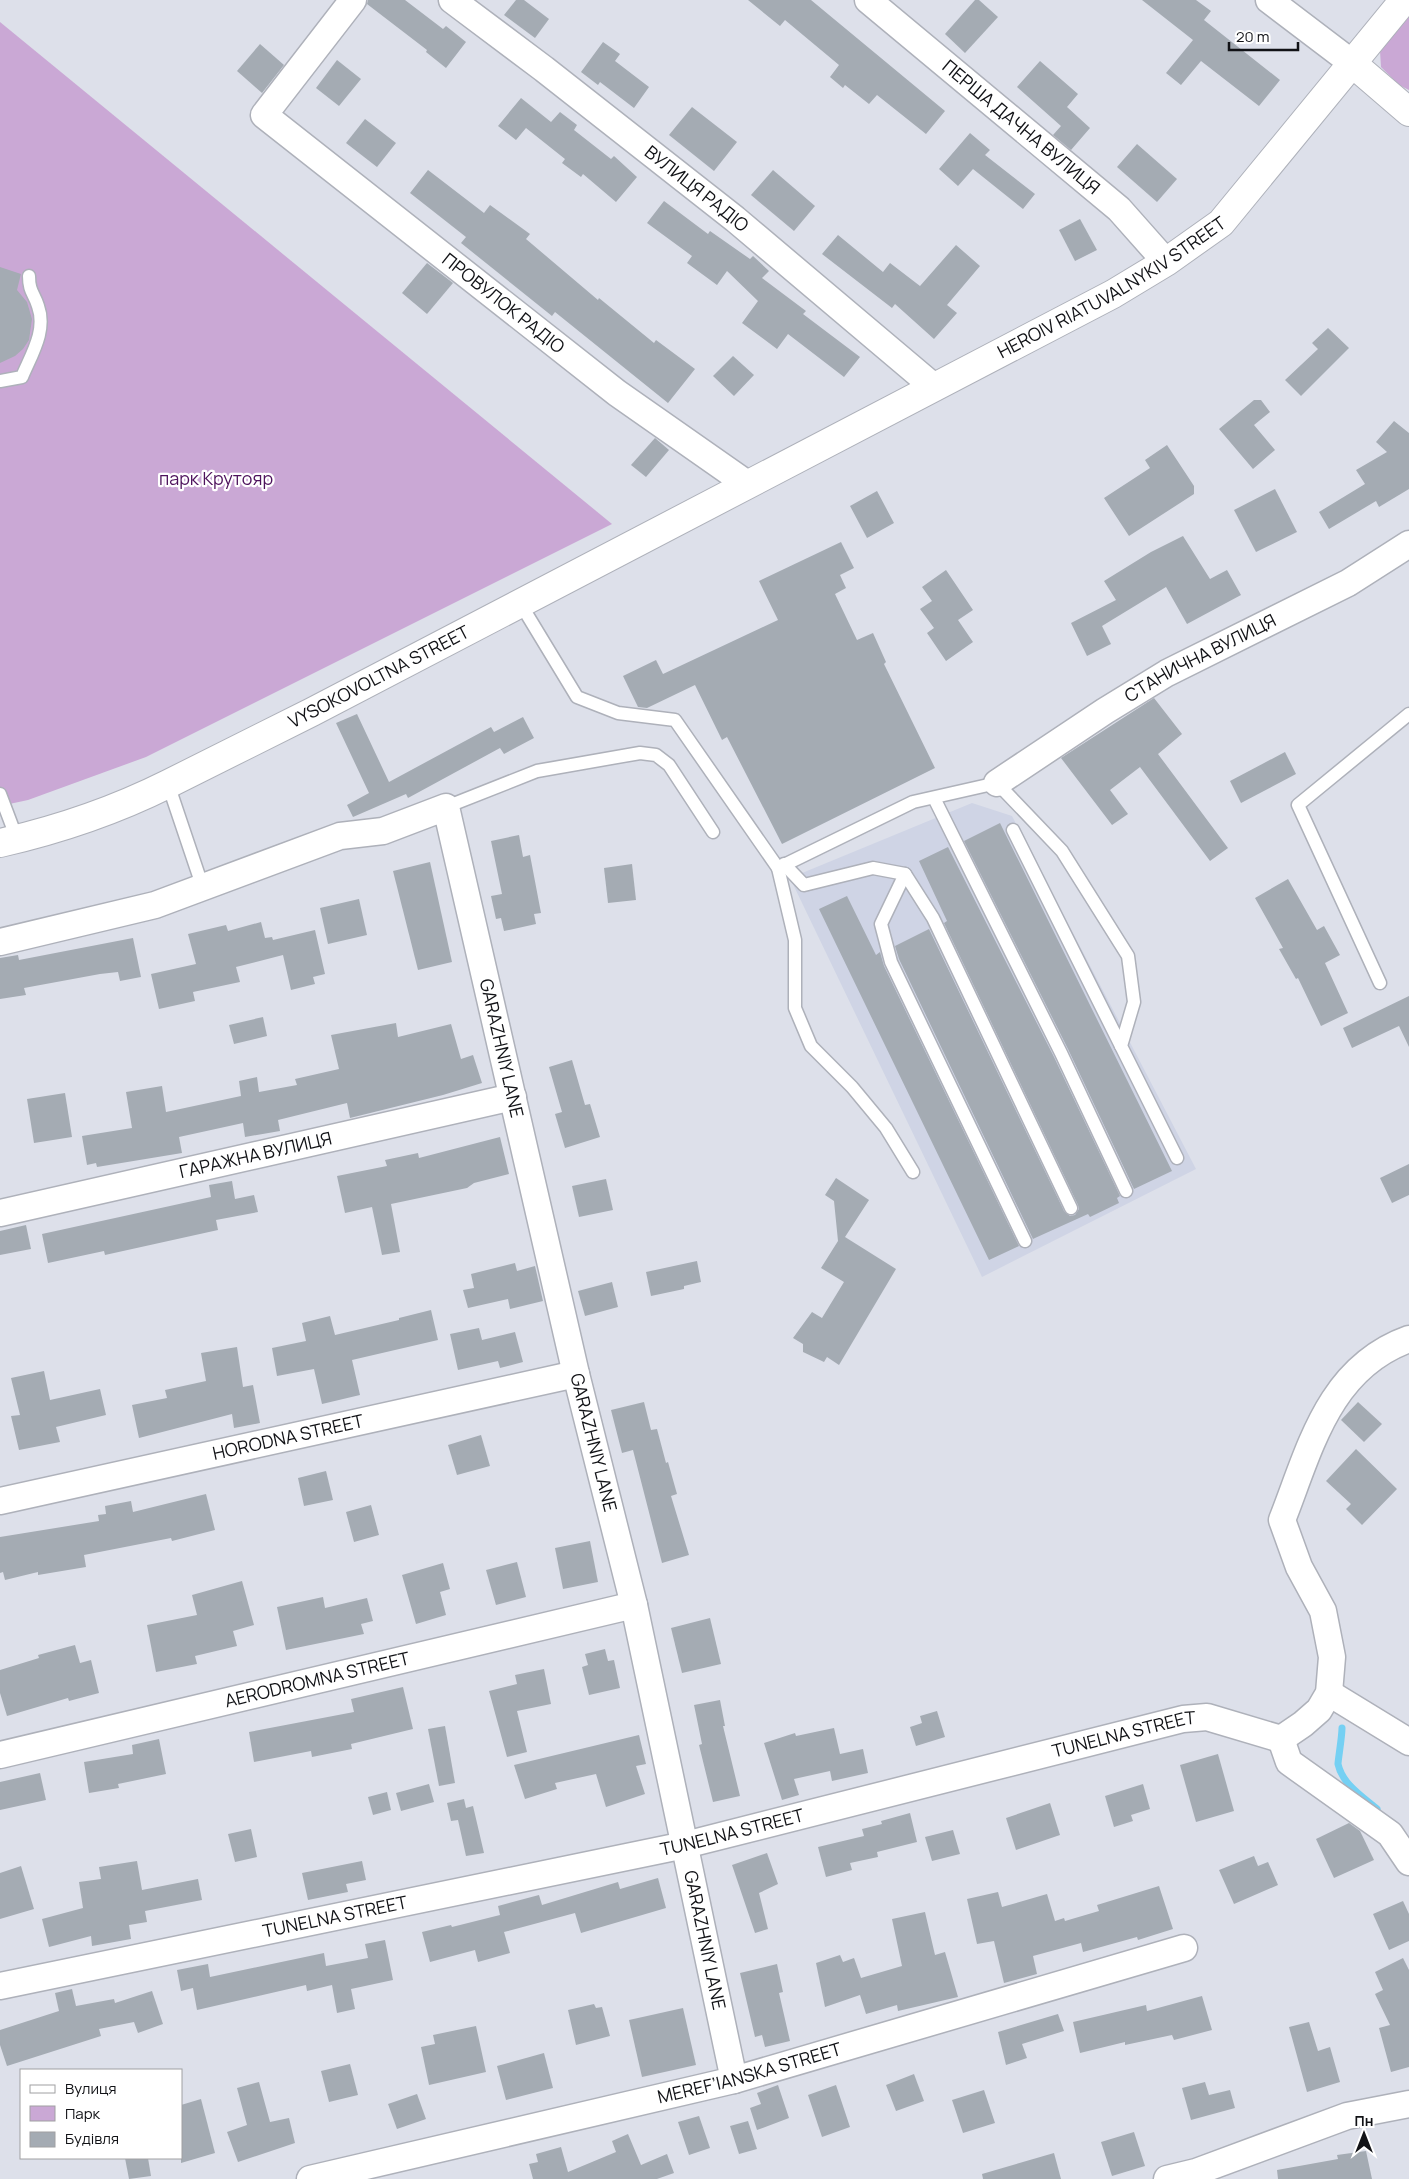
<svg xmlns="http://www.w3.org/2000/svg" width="1409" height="2179" font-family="Manrope,sans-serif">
	<rect width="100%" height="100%" fill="#dde0ea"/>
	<polygon fill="#cfd4e5" points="972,803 1012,816 1196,1169 982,1277 790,878"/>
	<g fill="#caa8d5">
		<polygon points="1409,12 1409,90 1399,85 1381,67 1380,51"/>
		<polygon points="0,22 612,524 146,757 28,800 0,806"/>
	</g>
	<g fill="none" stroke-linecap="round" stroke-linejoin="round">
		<path stroke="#75d0f3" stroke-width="7" d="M1342,1728C1342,1737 1338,1760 1338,1764C1342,1784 1363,1797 1377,1809"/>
	</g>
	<g fill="#a4abb3">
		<polygon points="368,0 405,0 443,29 446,26 466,42 446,68 426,52 427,50 367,4"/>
		<polygon points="516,0 524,0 549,19 535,38 504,15"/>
		<polygon points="748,0 811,0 945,111 926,134 877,95 869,104 845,85 843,88 830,77 839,65 785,20 780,26"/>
		<polygon points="975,0 979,0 998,17 965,53 945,34"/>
		<polygon points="1142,0 1196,0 1211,11 1204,20 1280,80 1259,106 1201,61 1181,85 1166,73 1193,40"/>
		<polygon points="603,42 620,54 615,61 649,87 634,108 600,82 598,85 581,72"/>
		<polygon points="260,44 284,65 262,93 237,71"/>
		<polygon points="337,60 361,79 339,106 316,88"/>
		<polygon points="1040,61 1078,94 1067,107 1090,128 1071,150 1053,135 1061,126 1017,87"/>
		<polygon points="521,98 551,122 560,112 577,125 574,130 611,159 614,156 637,177 616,202 583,174 581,177 562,163 565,159 526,128 516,140 498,126"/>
		<polygon points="692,107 737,142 714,171 669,135"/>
		<polygon points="365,119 396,143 377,167 346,143"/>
		<polygon points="970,133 990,150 985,155 1035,194 1023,209 973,169 958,186 939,169"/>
		<polygon points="1137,144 1177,179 1157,202 1117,167"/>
		<polygon points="428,170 484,213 490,205 530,234 526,239 598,300 599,298 654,343 656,340 695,369 668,403 555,312 552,316 461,243 466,237 410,193"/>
		<polygon points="773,170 815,206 794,231 751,195"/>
		<polygon points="664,201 708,234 710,231 750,259 753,256 769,271 762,278 806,311 803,314 860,357 844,377 788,334 777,349 742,323 758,301 727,271 717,285 687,263 692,256 647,223"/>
		<polygon points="1080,219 1097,250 1075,261 1059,230"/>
		<polygon points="838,235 883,272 890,263 920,286 956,245 980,266 947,305 957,313 934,339 895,304 892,308 822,254"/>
		<polygon points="427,263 453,283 427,314 402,293"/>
		<polygon points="0,267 21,274 17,290 27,302 32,319 29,340 23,349 15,356 0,363"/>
		<polygon points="1328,328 1349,348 1301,396 1285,380 1318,349 1312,343"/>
		<polygon points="733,356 754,375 734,396 713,376"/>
		<polygon points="1254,400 1261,400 1270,412 1254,425 1275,450 1253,469 1219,429"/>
		<polygon points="1394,421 1409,433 1409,489 1379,507 1376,501 1329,529 1319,512 1365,484 1356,470 1387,452 1376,442"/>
		<polygon points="655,438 669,450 646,477 631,465"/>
		<polygon points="1167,445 1194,486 1194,494 1129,536 1104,498 1150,468 1145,460"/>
		<polygon points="1275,489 1297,532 1256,552 1234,510"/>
		<polygon points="877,491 894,523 867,538 850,506"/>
		<polygon points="1183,536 1210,579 1227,570 1241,595 1187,624 1166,587 1102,626 1111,644 1087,656 1071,623 1116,600 1104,581 1151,552"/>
		<polygon points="841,542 854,568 840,575 846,588 835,594 857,640 873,633 886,662 884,664 935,768 782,844 727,737 722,740 695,685 647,708 638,707 623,676 656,660 663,674 778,620 759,581"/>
		<polygon points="946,570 973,610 958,620 973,642 946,661 927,633 934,628 920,609 932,601 922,587"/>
		<polygon points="1154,698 1182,734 1158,754 1228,848 1210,861 1140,767 1110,790 1128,814 1112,825 1061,758"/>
		<polygon points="357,714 389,782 491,727 494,732 523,717 534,738 504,754 500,748 408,798 406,794 353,817 347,805 369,793 336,723"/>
		<polygon points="1285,752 1296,774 1241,803 1230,781"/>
		<polygon points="1000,823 1172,1171 1134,1189 1068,1049 964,841"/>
		<polygon points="519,835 523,857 530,855 541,913 534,914 536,924 504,931 501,918 496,919 491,896 502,894 491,841"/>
		<polygon points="948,847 1054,1057 1120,1196 1117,1198 1119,1203 1090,1217 1088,1214 1035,1238 1033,1239 899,959 895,946 929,929 1064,1211 1070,1216 1075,1215 1079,1209 1078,1205 944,923 947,921 919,861"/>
		<polygon points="430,862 452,962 418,970 393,871"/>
		<polygon points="632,864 636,900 608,903 604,868"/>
		<polygon points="1288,879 1317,930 1324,926 1340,955 1325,963 1348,1013 1321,1026 1298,978 1296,979 1279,949 1283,948 1255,898"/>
		<polygon points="847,896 876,955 880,952 884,966 1019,1246 989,1260 819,909"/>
		<polygon points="359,899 367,935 328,944 320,908"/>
		<polygon points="261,922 265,938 272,937 273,940 315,930 325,974 313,977 315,984 291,990 283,955 236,967 240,982 193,992 195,1001 159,1009 151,974 196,964 188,934 226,925 228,931"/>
		<polygon points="133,938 141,977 120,981 118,972 100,974 24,988 26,995 0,999 0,958 18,955 19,960"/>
		<polygon points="1409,996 1409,1047 1399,1026 1352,1048 1343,1028"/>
		<polygon points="263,1017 267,1036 234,1044 229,1025"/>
		<polygon points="396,1023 398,1037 451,1024 461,1059 473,1055 482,1083 443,1095 350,1118 347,1103 278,1120 280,1131 245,1137 243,1123 179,1137 182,1153 97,1167 96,1163 87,1165 82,1136 132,1128 126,1092 162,1086 166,1112 241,1096 239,1081 257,1077 259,1092 297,1085 295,1079 339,1069 331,1035"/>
		<polygon points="572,1060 585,1105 590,1104 600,1137 565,1148 555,1114 562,1112 549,1067"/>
		<polygon points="65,1093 72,1137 34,1143 27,1099"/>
		<polygon points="500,1137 509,1174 474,1183 467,1188 391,1204 400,1252 382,1255 372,1207 345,1213 337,1176 387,1166 385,1160 418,1153 419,1158"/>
		<polygon points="1409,1164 1409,1195 1392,1203 1380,1178"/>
		<polygon points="836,1178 869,1200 845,1237 896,1269 839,1365 827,1357 824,1362 803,1352 803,1344 793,1338 812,1312 822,1318 844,1282 821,1268 838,1241 834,1201 825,1195"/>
		<polygon points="606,1179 613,1210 579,1217 572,1186"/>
		<polygon points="232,1181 235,1199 254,1195 258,1212 216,1220 218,1230 105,1255 104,1251 48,1263 42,1234 211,1197 209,1185"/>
		<polygon points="26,1225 31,1249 0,1255 0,1231"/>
		<polygon points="697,1261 701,1282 684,1286 684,1289 651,1296 646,1272"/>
		<polygon points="515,1263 517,1271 535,1266 543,1301 510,1309 508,1299 468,1308 463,1290 474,1288 471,1274"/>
		<polygon points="612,1282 618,1307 585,1316 578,1291"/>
		<polygon points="431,1310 438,1340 352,1360 360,1395 322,1404 314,1369 277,1376 272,1348 306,1341 302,1323 330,1316 335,1335 399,1320 399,1318"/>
		<polygon points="479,1328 482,1340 515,1332 523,1362 500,1368 498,1361 458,1370 450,1334"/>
		<polygon points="237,1347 243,1387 253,1385 260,1423 234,1428 232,1414 139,1438 132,1405 167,1398 165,1390 206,1381 201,1353"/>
		<polygon points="44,1371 50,1400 100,1389 106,1415 56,1427 60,1442 19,1450 11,1416 20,1415 11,1378"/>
		<polygon points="644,1402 651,1430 657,1429 666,1463 668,1462 677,1494 671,1496 689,1555 662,1563 633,1450 622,1453 611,1410"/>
		<polygon points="1358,1402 1382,1424 1364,1442 1341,1420"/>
		<polygon points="481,1435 490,1466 457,1475 448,1445"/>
		<polygon points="1356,1449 1397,1489 1362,1525 1346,1509 1351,1504 1326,1481"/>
		<polygon points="326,1471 333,1500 304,1506 298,1478"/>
		<polygon points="206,1494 215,1530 172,1541 171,1538 84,1555 86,1567 38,1575 38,1572 5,1580 3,1572 0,1573 0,1537 99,1521 98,1515 106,1514 105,1506 131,1501 133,1512"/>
		<polygon points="371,1505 379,1535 354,1542 346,1512"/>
		<polygon points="590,1541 598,1582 563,1589 555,1548"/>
		<polygon points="517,1562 526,1597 496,1605 486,1570"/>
		<polygon points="443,1563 450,1589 440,1592 446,1615 416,1624 402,1575"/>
		<polygon points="242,1581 254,1625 233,1631 237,1646 195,1656 197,1664 156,1672 147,1625 197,1615 192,1595"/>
		<polygon points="323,1597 325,1608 367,1598 373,1621 361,1624 364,1634 286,1650 277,1607"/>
		<polygon points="710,1618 721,1664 682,1673 671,1628"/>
		<polygon points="75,1645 80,1663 91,1660 99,1693 69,1701 68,1698 7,1716 0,1693 0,1670 39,1658 38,1655"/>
		<polygon points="605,1649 608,1661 614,1660 620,1688 589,1695 582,1667 588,1665 585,1654"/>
		<polygon points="544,1669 551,1704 517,1711 527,1752 507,1757 489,1691 517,1684 515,1675"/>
		<polygon points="403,1687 413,1729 351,1744 352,1749 312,1757 311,1751 254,1762 249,1732 354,1712 351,1699"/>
		<polygon points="720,1700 725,1726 723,1726 740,1796 713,1802 699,1745 702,1744 694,1705"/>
		<polygon points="937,1711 945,1737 916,1746 910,1727 922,1723 920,1716"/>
		<polygon points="445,1726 455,1783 439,1786 428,1729"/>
		<polygon points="834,1728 840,1754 863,1749 868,1773 832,1781 830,1771 794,1779 799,1795 782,1800 764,1743 795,1733 796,1736"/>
		<polygon points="639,1735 646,1764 636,1766 645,1794 606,1807 596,1774 555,1783 557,1789 525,1799 514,1765"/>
		<polygon points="159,1739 166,1774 118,1784 119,1788 89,1793 84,1762 133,1754 132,1745"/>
		<polygon points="1218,1754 1234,1811 1196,1822 1180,1765"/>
		<polygon points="40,1773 46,1800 0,1810 0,1782"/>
		<polygon points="429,1784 434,1802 401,1811 396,1793"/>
		<polygon points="1143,1784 1150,1809 1131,1815 1133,1821 1114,1827 1105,1796"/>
		<polygon points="387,1792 391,1810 373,1815 368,1797"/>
		<polygon points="464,1799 466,1808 473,1806 484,1853 466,1856 458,1820 451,1821 447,1803"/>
		<polygon points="1050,1803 1060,1835 1016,1850 1006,1818"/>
		<polygon points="910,1813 917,1842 877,1852 878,1857 850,1863 852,1870 826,1877 818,1847 864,1836 862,1829 882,1824 881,1821"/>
		<polygon points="1349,1823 1360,1831 1374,1860 1334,1878 1316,1839"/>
		<polygon points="251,1829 257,1857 235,1862 228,1834"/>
		<polygon points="953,1830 960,1854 932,1861 925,1837"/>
		<polygon points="767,1853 778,1884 759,1893 768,1929 755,1933 732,1865"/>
		<polygon points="1254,1856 1258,1866 1268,1862 1278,1885 1234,1904 1219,1870"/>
		<polygon points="137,1861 142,1890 198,1879 202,1900 145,1911 147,1922 129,1925 131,1939 92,1946 91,1936 49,1947 42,1919 83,1908 79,1882 101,1879 99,1867"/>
		<polygon points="362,1861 366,1880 346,1884 348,1892 308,1900 302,1873"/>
		<polygon points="21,1866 34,1909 0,1919 0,1873"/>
		<polygon points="658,1878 666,1908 581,1933 575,1913 504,1932 510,1953 478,1962 475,1950 430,1962 422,1932 451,1925 452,1927 500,1915 498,1906 539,1895 542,1905 618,1882 620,1889"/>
		<polygon points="1159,1886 1173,1929 1138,1940 1137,1937 1083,1952 1081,1943 1033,1956 1037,1974 1004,1983 994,1941 977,1944 967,1899 998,1892 1002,1907 1047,1894 1055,1921 1064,1918 1065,1921 1099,1911 1097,1905"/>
		<polygon points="1403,1901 1409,1914 1409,1941 1389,1950 1373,1914"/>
		<polygon points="925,1912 935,1955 945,1952 958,1997 898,2011 897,2005 866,2014 860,1995 825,2007 816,1963 840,1955 843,1962 854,1958 861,1978 902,1966 892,1919"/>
		<polygon points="385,1940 393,1980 351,1989 355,2009 337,2013 332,1985 307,1991 306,1985 197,2010 193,1988 181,1991 177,1970 208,1964 210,1977 324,1953 326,1966 368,1958 365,1944"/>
		<polygon points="1403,1958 1409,1970 1409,2067 1391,2072 1379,2028 1390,2025 1375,1994 1383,1990 1375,1972"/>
		<polygon points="777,1964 783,1992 779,1993 790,2041 765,2047 762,2035 755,2037 740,1973"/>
		<polygon points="72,1989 76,2006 114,1999 115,2003 152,1991 163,2024 138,2033 134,2022 99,2029 101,2036 7,2066 0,2045 0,2030 59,2011 55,1993"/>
		<polygon points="1202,1996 1212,2030 1174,2040 1172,2035 1125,2045 1125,2042 1080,2053 1073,2022 1146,2005 1147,2011"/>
		<polygon points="594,2004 596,2008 602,2007 610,2036 576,2045 568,2010"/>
		<polygon points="683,2008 696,2065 642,2077 629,2020"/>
		<polygon points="1058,2014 1064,2031 1022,2044 1027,2058 1006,2065 998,2032"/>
		<polygon points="1309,2022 1318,2051 1330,2047 1340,2082 1307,2092 1289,2027"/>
		<polygon points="476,2026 486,2072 429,2085 421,2047 435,2044 433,2035"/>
		<polygon points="544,2053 553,2088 506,2100 497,2066"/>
		<polygon points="350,2064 358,2095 329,2102 321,2071"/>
		<polygon points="914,2074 924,2101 896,2111 886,2085"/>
		<polygon points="259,2082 270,2122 289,2118 295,2143 238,2162 227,2132 247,2125 237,2088"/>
		<polygon points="1205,2082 1209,2095 1230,2090 1235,2108 1191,2120 1182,2088"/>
		<polygon points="778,2085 789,2118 757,2130 750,2108 761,2104 757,2093"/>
		<polygon points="836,2085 850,2127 822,2137 808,2095"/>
		<polygon points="984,2090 995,2123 963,2133 952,2100"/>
		<polygon points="417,2094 426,2119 397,2129 388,2104"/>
		<polygon points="201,2099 215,2153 181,2163 181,2105"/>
		<polygon points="699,2116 710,2148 689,2155 678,2122"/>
		<polygon points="748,2121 757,2149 739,2154 730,2126"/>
		<polygon points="1134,2132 1145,2166 1112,2176 1101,2142"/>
		<polygon points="628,2134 641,2165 667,2154 674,2173 657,2179 533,2179 529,2164 538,2162 536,2154 561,2147 568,2172 616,2152 612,2141"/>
		<polygon points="1366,2151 1372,2179 1278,2179 1277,2170 1338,2159 1337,2155"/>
		<polygon points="1054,2153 1061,2179 983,2179 982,2174"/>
		<polygon points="125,2158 148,2158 151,2176 129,2179"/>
	</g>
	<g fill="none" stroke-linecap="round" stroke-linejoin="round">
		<g stroke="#aeb1ba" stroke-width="15">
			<g id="service">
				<path d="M0,381L22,377C31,355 47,331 38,306C34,293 29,292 29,276"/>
				<polyline points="520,603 577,697 618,713 675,720 778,868 913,802 997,783 1062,851 1128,956 1134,1002 1121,1046 1177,1158"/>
				<polyline points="168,784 203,888"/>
				<polyline points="0,794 17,839"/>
				<polyline points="934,798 1061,1053 1126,1191"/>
				<polyline points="446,807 537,771 640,753 656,755 669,765 713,832"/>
				<polyline points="1013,830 1121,1046"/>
				<polyline points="784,864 804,885 873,868 905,874 933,918 1071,1208"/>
				<polyline points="778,868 795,940 795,1008 811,1046 852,1087 886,1128 913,1172"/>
				<polyline points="905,874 881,924 891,962 1025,1241"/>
				<polyline points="1380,983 1298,805 1409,714"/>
			</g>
		</g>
		<g stroke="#aeb1ba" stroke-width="29">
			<g id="minor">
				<path id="s1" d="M353,0L264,115L617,393L747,484"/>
				<path id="s2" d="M452,0L544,69L735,219L934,387"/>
				<path id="s3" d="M868,0L1119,209L1166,262"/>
				<polyline points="1269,0 1352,63"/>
				<path id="s4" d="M997,783L1105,711L1167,673L1348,583L1409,544"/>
				<path id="s5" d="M0,942L155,905L340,836L383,831L446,807L576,1374L634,1605L734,2080"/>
				<path id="s6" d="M0,1213L513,1097"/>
				<path id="s7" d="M0,1501L576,1374"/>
				<polyline points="1329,1693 1409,1742"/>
				<path d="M1281,1739L1303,1724L1319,1710L1329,1693L1332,1657L1323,1611L1299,1567L1282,1520C1310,1449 1328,1368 1409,1339"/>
				<polyline points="1281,1739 1289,1762 1390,1834 1409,1862"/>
				<path id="s8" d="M0,1755L634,1605"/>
				<path id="s9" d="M0,1986L685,1845L1183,1719L1207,1717L1281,1739"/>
				<path id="s10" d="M310,2179L734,2080L1184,1948"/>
				<polyline points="1167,2179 1196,2172 1347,2116 1409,2104"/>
			</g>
		</g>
		<g stroke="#aeb1ba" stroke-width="30">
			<g id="secondary">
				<polyline points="1352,63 1409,112"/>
				<path id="s11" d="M0,843C57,830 116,810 168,784L312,712L1113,294L1166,262L1221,223L1404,0"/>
			</g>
		</g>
		<use href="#service" stroke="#fff" stroke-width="12"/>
		<use href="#minor" stroke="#fff" stroke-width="26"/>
		<use href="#secondary" stroke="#fff" stroke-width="28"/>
	</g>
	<g text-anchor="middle" stroke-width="4.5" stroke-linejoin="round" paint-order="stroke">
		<g font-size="18" fill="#111216" stroke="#fff">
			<text dy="6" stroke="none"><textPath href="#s3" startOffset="199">ПЕРША ДАЧНА ВУЛИЦЯ</textPath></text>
			<text dy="6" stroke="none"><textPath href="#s2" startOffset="309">ВУЛИЦЯ РАДІО</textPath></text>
			<text dy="6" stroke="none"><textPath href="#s11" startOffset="1245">HEROIV RIATUVALNYKIV STREET</textPath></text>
			<text dy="6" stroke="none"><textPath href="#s1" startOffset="450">ПРОВУЛОК РАДІО</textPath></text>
			<text dy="6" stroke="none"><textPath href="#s4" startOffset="239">СТАНИЧНА ВУЛИЦЯ</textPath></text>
			<text dy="6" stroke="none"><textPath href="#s11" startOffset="415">VYSOKOVOLTNA STREET</textPath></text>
			<text dy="6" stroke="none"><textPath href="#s5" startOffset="715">GARAZHNIY LANE</textPath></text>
			<text dy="6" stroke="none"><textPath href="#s6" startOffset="262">ГАРАЖНА ВУЛИЦЯ</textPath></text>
			<text dy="6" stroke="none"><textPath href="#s7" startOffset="295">HORODNA STREET</textPath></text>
			<text dy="6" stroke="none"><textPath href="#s5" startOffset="1120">GARAZHNIY LANE</textPath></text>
			<text dy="6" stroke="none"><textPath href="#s8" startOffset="326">AERODROMNA STREET</textPath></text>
			<text dy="6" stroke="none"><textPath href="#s9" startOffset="1152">TUNELNA STREET</textPath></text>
			<text dy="6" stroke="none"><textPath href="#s9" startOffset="748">TUNELNA STREET</textPath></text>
			<text dy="6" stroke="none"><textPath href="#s9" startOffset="342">TUNELNA STREET</textPath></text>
			<text dy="6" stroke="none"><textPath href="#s5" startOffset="1630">GARAZHNIY LANE</textPath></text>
			<text dy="6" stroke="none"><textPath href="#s10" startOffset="452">MEREF’IANSKA STREET</textPath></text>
		</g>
		<g font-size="18" fill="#4d125c" stroke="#fff">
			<text x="216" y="485">парк Крутояр</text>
		</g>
	</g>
	<rect x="20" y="2069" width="162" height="90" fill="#ffffff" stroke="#a0a0a2"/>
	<rect x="30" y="2085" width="25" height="8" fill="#ffffff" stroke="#a0a0a2"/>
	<text x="65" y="2094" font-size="15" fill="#111216">Вулиця</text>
	<rect x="30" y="2106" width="25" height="15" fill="#caa8d5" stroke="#a0a0a2"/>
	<text x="65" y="2119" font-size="15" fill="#111216">Парк</text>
	<rect x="30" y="2132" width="25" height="15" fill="#a4abb3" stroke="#a0a0a2"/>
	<text x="65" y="2144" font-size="15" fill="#111216">Будівля</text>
	<g transform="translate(1364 2134)" stroke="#ffffff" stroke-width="4" paint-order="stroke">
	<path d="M0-4L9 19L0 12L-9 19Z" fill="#111216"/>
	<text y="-8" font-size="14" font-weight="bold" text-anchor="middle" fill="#111216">Пн</text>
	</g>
	<path d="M1229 42v8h69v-8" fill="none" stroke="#111216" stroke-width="2.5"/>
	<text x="1236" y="42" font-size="15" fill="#111216" stroke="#ffffff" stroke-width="4" paint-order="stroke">20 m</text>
</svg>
